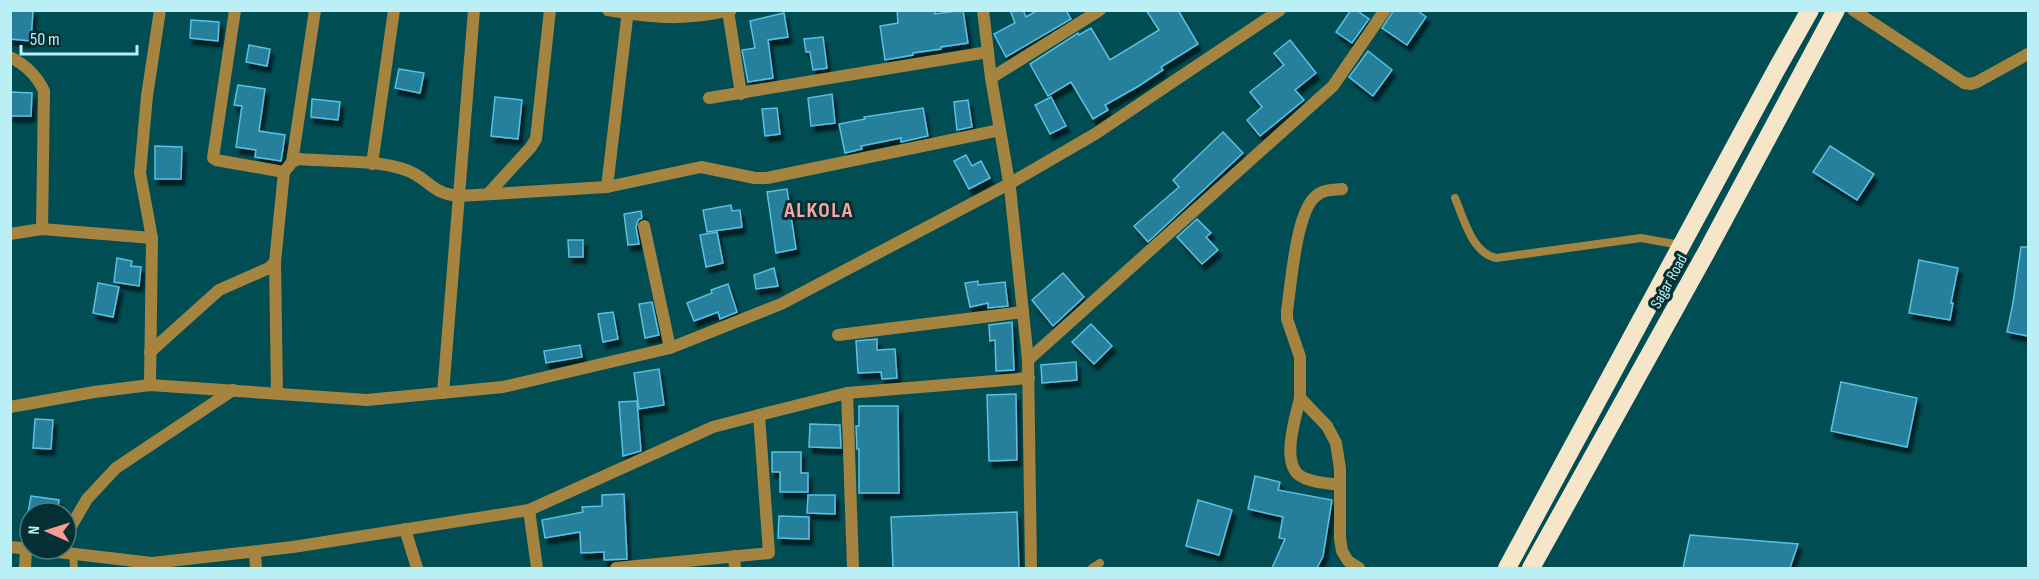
<svg xmlns="http://www.w3.org/2000/svg" width="2039" height="579" font-family="'Sofia Sans Condensed',sans-serif">
	<defs>
		<filter id="shadow"><feDropShadow dx="3.5" dy="6" stdDeviation="1.5" flood-color="#0009"/></filter>
	</defs>
	<rect width="100%" height="100%" fill="#004d53"/>
	<g fill="#287f9b" stroke="#58c1e6" stroke-width="1.5" filter="url(#shadow)">
		<polygon points="10,10 33,10 31,41 10,39"/>
		<polygon points="897,10 935,10 935,14 963,10 968,43 941,47 941,49 913,53 913,55 885,60 880,26 898,23"/>
		<polygon points="1010,10 1023,10 1026,17 1038,10 1066,10 1071,19 1006,57 994,34 1015,23"/>
		<polygon points="1146,10 1178,10 1198,44 1161,67 1163,70 1137,87 1105,105 1108,110 1093,119 1071,82 1048,96 1030,64 1078,33 1079,35 1091,28 1110,60 1159,30"/>
		<polygon points="1351,10 1356,10 1369,19 1352,43 1336,32"/>
		<polygon points="1394,10 1417,10 1426,17 1407,45 1382,28"/>
		<polygon points="784,13 788,37 768,40 773,78 748,82 742,50 755,48 750,21"/>
		<polygon points="191,20 219,22 218,41 190,38"/>
		<polygon points="823,37 827,68 813,70 810,52 806,52 804,39"/>
		<polygon points="1290,40 1316,73 1295,90 1304,100 1260,136 1247,120 1262,107 1250,92 1284,65 1274,53"/>
		<polygon points="249,45 270,49 267,66 246,62"/>
		<polygon points="1368,51 1392,70 1373,96 1349,77"/>
		<polygon points="399,69 424,73 420,93 395,88"/>
		<polygon points="238,85 265,89 259,131 285,135 281,161 255,157 256,150 236,147 242,106 234,105"/>
		<polygon points="10,92 32,93 31,116 10,116"/>
		<polygon points="832,94 835,123 811,126 808,98"/>
		<polygon points="495,97 522,100 518,139 491,136"/>
		<polygon points="1051,97 1066,126 1050,134 1035,105"/>
		<polygon points="312,99 340,102 338,120 311,117"/>
		<polygon points="968,100 972,127 957,130 954,102"/>
		<polygon points="777,108 780,134 765,136 762,109"/>
		<polygon points="923,108 928,136 901,142 901,138 861,146 862,149 845,153 839,124 865,119 864,117"/>
		<polygon points="1223,132 1243,153 1148,242 1134,226 1179,187 1173,180"/>
		<polygon points="155,146 182,147 181,179 155,179"/>
		<polygon points="1830,146 1874,174 1857,200 1813,172"/>
		<polygon points="966,155 972,166 981,161 990,178 969,189 954,161"/>
		<polygon points="787,189 796,249 776,253 767,192"/>
		<polygon points="731,205 732,211 740,210 742,227 707,232 703,210"/>
		<polygon points="641,211 642,218 638,220 636,227 639,244 628,245 624,214"/>
		<polygon points="1197,219 1211,233 1206,237 1218,250 1202,264 1177,237"/>
		<polygon points="717,232 723,263 706,267 700,235"/>
		<polygon points="568,240 583,240 583,257 569,257"/>
		<polygon points="2021,247 2028,247 2028,336 2007,332 2013,303"/>
		<polygon points="117,258 132,261 131,266 141,267 139,286 114,282"/>
		<polygon points="1919,260 1958,268 1951,303 1953,303 1950,320 1909,313"/>
		<polygon points="774,268 778,286 756,289 754,275"/>
		<polygon points="1063,273 1084,297 1053,326 1032,300"/>
		<polygon points="978,281 978,285 1005,282 1008,306 988,308 988,303 970,307 965,283"/>
		<polygon points="98,283 119,287 113,317 93,313"/>
		<polygon points="728,284 737,312 720,319 718,312 694,321 687,303 712,293 711,290"/>
		<polygon points="652,302 659,335 645,338 639,304"/>
		<polygon points="613,312 618,339 603,342 598,314"/>
		<polygon points="1012,322 1014,370 996,371 995,340 990,341 989,325"/>
		<polygon points="1091,324 1112,346 1094,364 1072,342"/>
		<polygon points="877,339 877,350 895,349 897,378 882,379 881,372 858,373 856,341"/>
		<polygon points="580,345 582,357 546,363 544,351"/>
		<polygon points="1076,362 1077,380 1042,383 1041,365"/>
		<polygon points="659,369 664,405 639,409 634,373"/>
		<polygon points="1841,382 1917,398 1907,447 1831,431"/>
		<polygon points="1016,394 1017,460 989,461 987,395"/>
		<polygon points="637,401 641,451 623,456 619,402"/>
		<polygon points="859,406 898,406 899,493 859,493 859,449 857,449 856,426 859,426"/>
		<polygon points="35,419 53,420 51,449 33,448"/>
		<polygon points="810,424 840,425 841,448 809,447"/>
		<polygon points="772,452 801,452 801,473 808,473 808,492 780,492 780,472 772,472"/>
		<polygon points="1255,476 1280,482 1278,490 1332,500 1323,556 1317,568 1272,568 1285,539 1279,538 1283,517 1248,509"/>
		<polygon points="624,494 627,559 604,560 604,552 581,553 580,532 545,538 542,520 583,512 582,507 602,506 602,495"/>
		<polygon points="808,495 835,495 835,514 807,513"/>
		<polygon points="31,496 59,500 57,513 28,513"/>
		<polygon points="1198,500 1232,510 1219,555 1186,546"/>
		<polygon points="1017,512 1019,568 893,568 891,517"/>
		<polygon points="779,516 809,517 809,539 778,538"/>
		<polygon points="1690,535 1798,544 1790,568 1683,568"/>
	</g>
	<g fill="none" stroke-linecap="round" stroke-linejoin="round">
		<g stroke="#a4843f" stroke-width="8">
			<path d="M1455,198C1464,219 1472,253 1496,258L1641,238L1680,245"/>
			<polyline points="73,554 74,568"/>
			<polyline points="1092,568 1100,563"/>
		</g>
		<g stroke="#a4843f" stroke-width="12">
			<polyline points="235,10 213,158 216,160 284,172"/>
			<path d="M608,10C655,18 685,21 731,10"/>
			<polyline points="983,10 991,78 1010,188 1028,360 1031,568"/>
			<polyline points="1853,10 1964,83 1971,84 1977,82 2028,54"/>
			<polyline points="728,11 741,94"/>
			<path d="M10,57C26,65 37,76 44,91L42,229"/>
			<polyline points="991,78 1100,10"/>
			<polyline points="709,98 988,52"/>
			<polyline points="292,162 315,10"/>
			<polyline points="372,164 394,10"/>
			<polyline points="607,187 628,10"/>
			<path d="M1342,189C1333,190 1324,189 1316,196C1296,211 1291,285 1287,311V319L1300,357V398L1327,426L1336,443L1340,469V538L1342,551L1348,561L1359,568"/>
			<polyline points="488,194 531,147 536,139 550,10"/>
			<polyline points="644,226 670,348"/>
			<polyline points="10,234 42,229 152,238"/>
			<polyline points="275,262 277,393"/>
			<polyline points="838,335 1023,312"/>
			<path d="M150,352L219,290L269,268L275,262L284,172L292,162L299,159C332,162 375,159 406,170C429,178 429,193 459,196L607,187L701,167L755,178H767L1000,130"/>
			<polyline points="1028,360 1333,86 1385,10"/>
			<polyline points="150,385 152,238 140,173 147,96 160,10"/>
			<polyline points="443,393 474,10"/>
			<polyline points="847,393 853,568"/>
			<path d="M1300,398C1296,416 1281,461 1299,475C1310,483 1328,483 1340,485"/>
			<polyline points="10,407 94,392 150,385 367,400 503,387 670,348 781,304 1009,184 1095,134 1280,10"/>
			<polyline points="529,510 537,568"/>
			<polyline points="405,529 417,568"/>
			<polyline points="66,535 87,499 116,468 233,390"/>
			<polyline points="10,547 30,549"/>
			<polyline points="32,549 152,563 293,547 529,510 713,427 759,415 847,393 1029,378"/>
			<polyline points="255,552 256,568"/>
			<polyline points="734,556 735,568"/>
			<polyline points="25,568 26,548"/>
			<polyline points="616,568 769,553 759,415"/>
		</g>
		<g stroke="#f6e6c9" stroke-width="18">
			<polyline points="1507,568 1775,72 1810,10"/>
			<polyline points="1531,568 1707,251 1836,10"/>
		</g>
	</g>
	<g text-anchor="middle" stroke-width="6" stroke-linejoin="round" paint-order="stroke">
		<g font-size="16" fill="#baeff5" stroke="#062f33">
			<text transform="translate(1668 281) rotate(-61)" y="6">Sagar Road</text>
		</g>
		<g font-size="22" font-weight="bold" letter-spacing="1.5" fill="#faa7a1" stroke="#062f33">
			<text x="819" y="217">ALKOLA</text>
		</g>
	</g>
	<rect width="2039" height="579" fill="none" stroke="#baeff5" stroke-width="24"/>
	<g transform="translate(48 531) rotate(273)"><circle r="28" fill="#062f33" stroke="#4e7c81" stroke-width="1.5"/>
	<path d="M0-4.5L10 22L0 15L-10 22Z" fill="#f59c95"/>
	<text y="-9" font-size="16" font-weight="bold" text-anchor="middle" fill="#baeff5">N</text>
	</g>
	<path d="M21 45v9h116v-9" fill="none" stroke="#baeff5" stroke-width="3"/>
	<text x="30" y="45" font-size="18" fill="#baeff5" stroke="#062f33" stroke-width="4.5" paint-order="stroke">50 m</text>
</svg>
